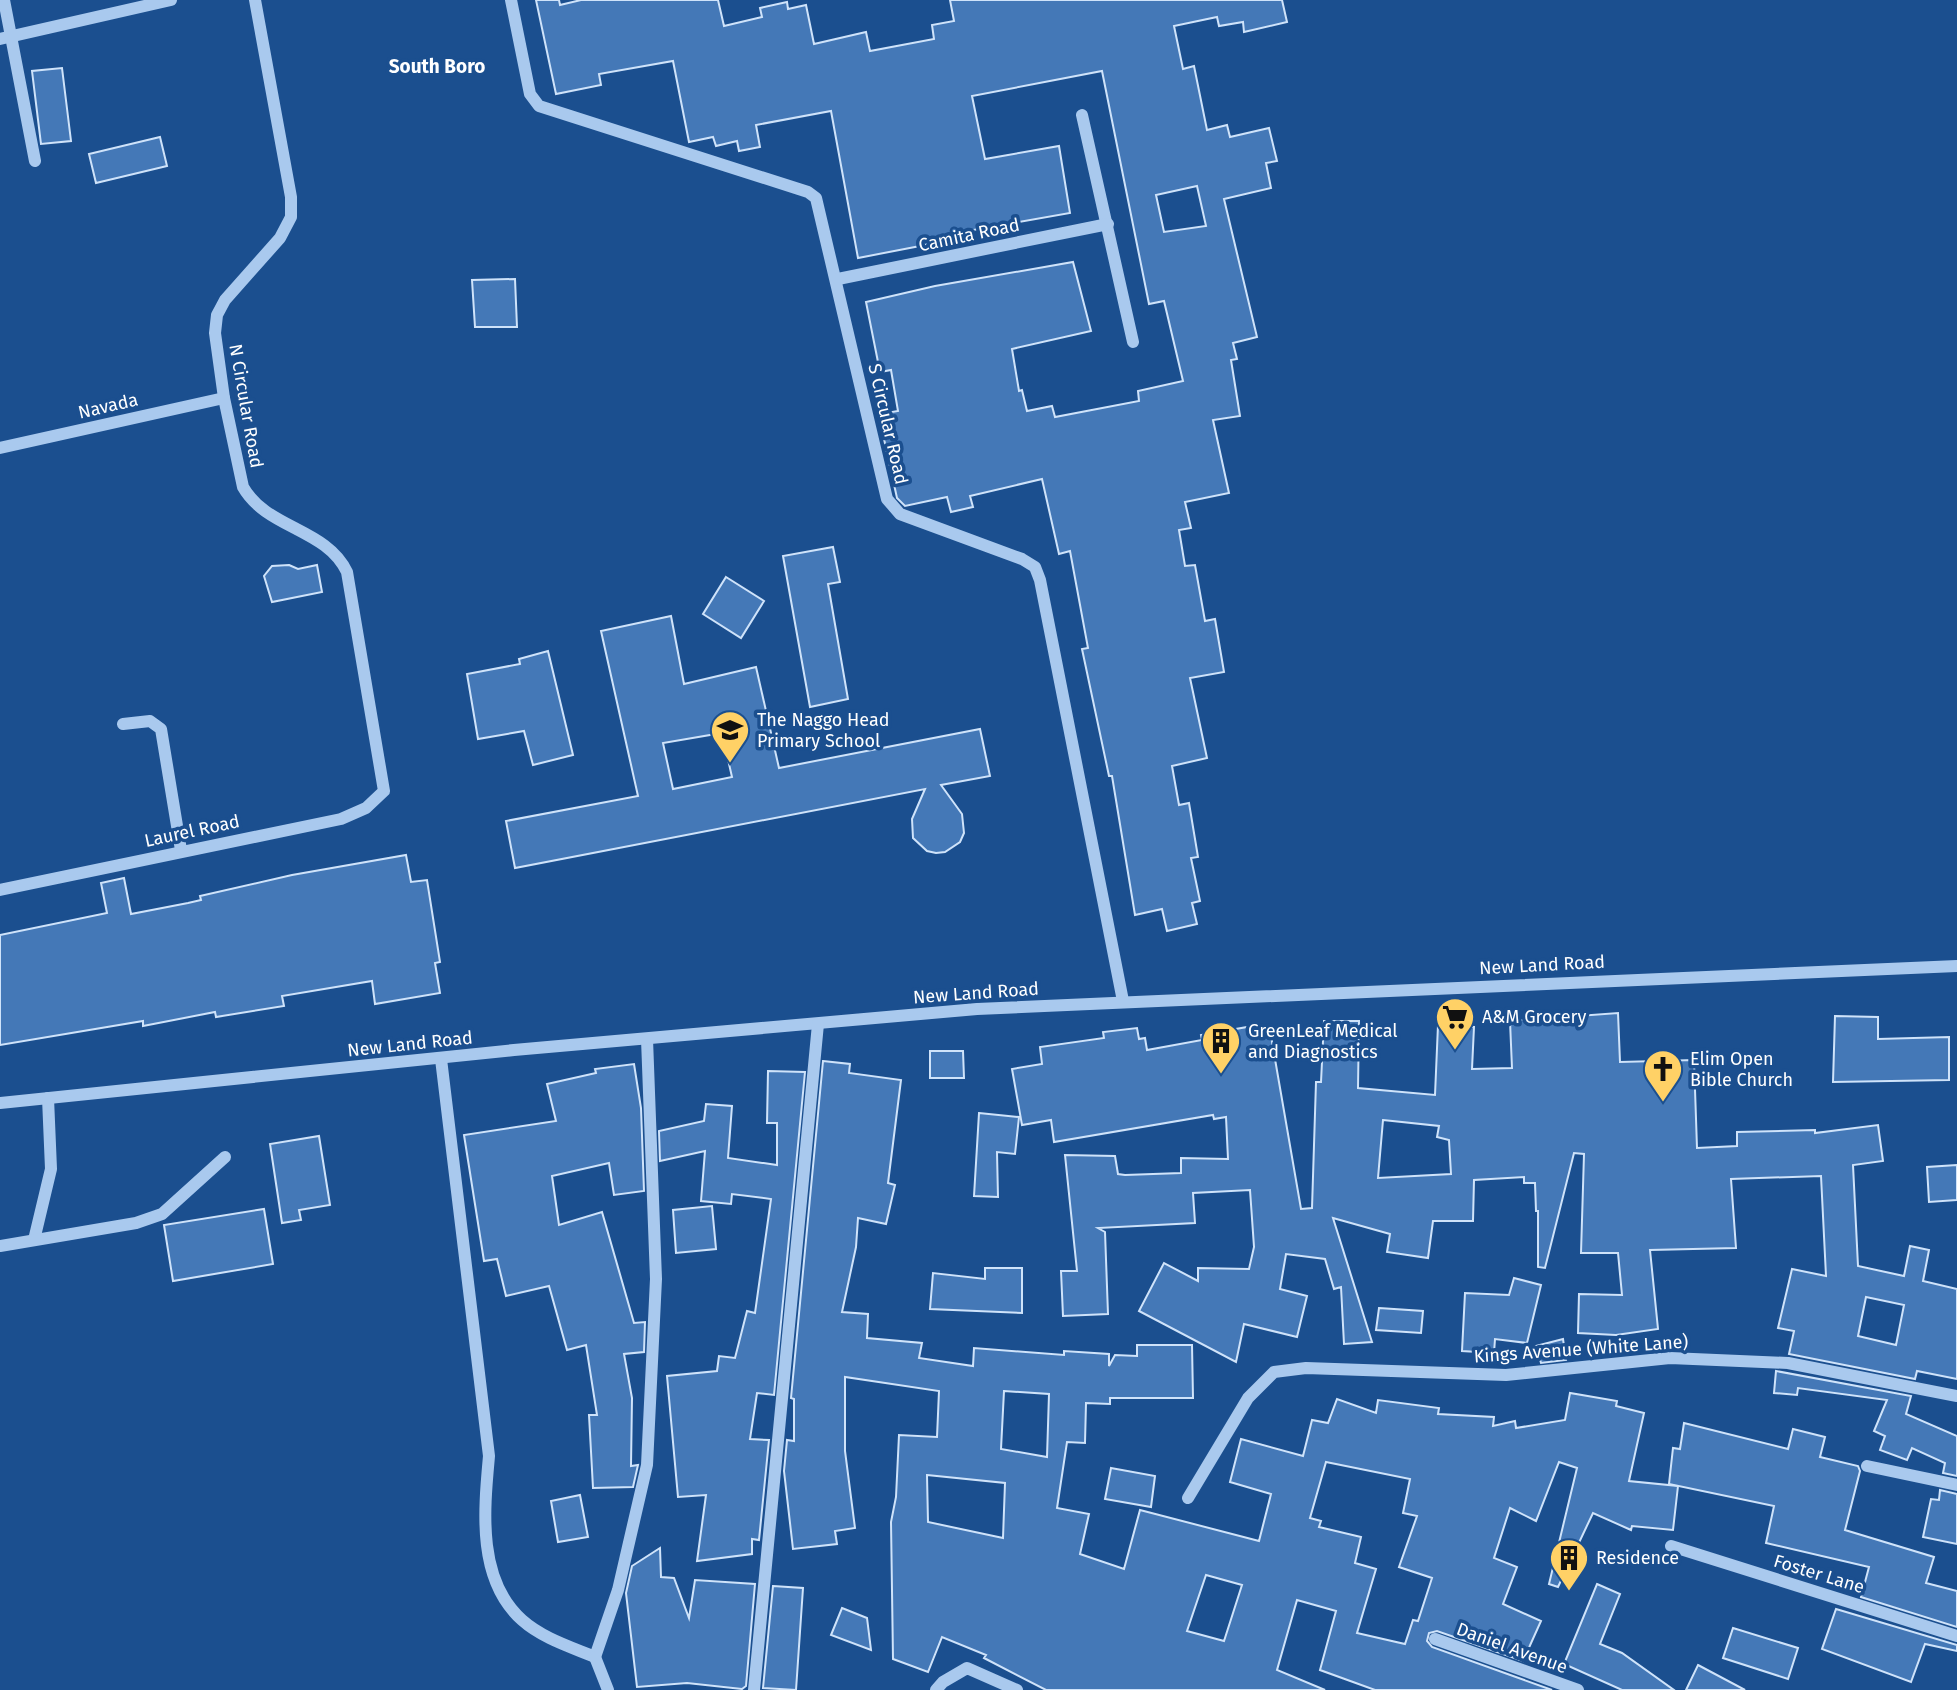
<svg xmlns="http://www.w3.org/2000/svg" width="1957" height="1690" font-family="'Fira Sans',sans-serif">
	<rect width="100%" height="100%" fill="#1b4f8f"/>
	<g fill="#4478b7" stroke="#cfe3fa" stroke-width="2" fill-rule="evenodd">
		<path d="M536,0H559L560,5L581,0H718L724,26L762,17L760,8L787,2L788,9L806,5L814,44L866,32L870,51L934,39L932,25L954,21L950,0H1282L1287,22L1244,32L1243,22L1219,26L1217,17L1174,26L1183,69L1194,66L1207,130L1227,125L1230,137L1269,128L1277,161L1266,163L1271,188L1224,199L1257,337L1233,343L1237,359L1231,360L1240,416L1213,420L1229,493L1185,502L1191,528L1179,530L1185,566L1195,565L1205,621L1215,619L1224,672L1190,678L1207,758L1172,766L1179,805L1189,803L1198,857L1191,858L1200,901L1192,903L1197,924L1167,931L1162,909L1135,915L1112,776H1109L1082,649L1088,648L1070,551L1059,554L1042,479L970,496L973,507L951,512L947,497L905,506L897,498L884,439L891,437L886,413L898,411L891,370L880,372L866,302L935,286L1073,262L1091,331L1012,349L1019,391L1022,390L1027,411L1052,406L1055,417L1139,401L1138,391L1183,381L1164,301L1149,304L1102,71L972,96L985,159L1059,146L1070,213L973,230L975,239L946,245V241L858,258L831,111L756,125L760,147L739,151L737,141L716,146L713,137L689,142L673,61L599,74L601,85L556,94ZM1197,186L1206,226L1164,232L1156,195Z"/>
		<polygon points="62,68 71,141 41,144 32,71"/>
		<polygon points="160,137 167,166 96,183 89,154"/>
		<polygon points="515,279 517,327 475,327 472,280"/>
		<polygon points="833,547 840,582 828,584 848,699 810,707 783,556"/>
		<polygon points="289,565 298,569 317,565 322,592 272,602 264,576 272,566"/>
		<polygon points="726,577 764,601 741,638 703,614"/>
		<path d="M671,616L684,684L756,667L779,768L980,729L990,776L941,785L962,814L964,833L960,842L945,852L936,853L927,851L913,838L912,819L925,789L515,868L506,821L638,796L601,631ZM722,733L732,777L673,789L663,743Z"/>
		<polygon points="548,651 573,755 533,765 524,731 478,739 467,674 520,664 519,659"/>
		<polygon points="406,855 411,882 427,880 440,962 435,963 440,993 375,1004 372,981 282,996 284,1006 216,1017 215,1012 143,1026 143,1021 0,1045 0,935 107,913 101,883 124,878 131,914 188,903 201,900 200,896 292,875"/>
		<path d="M1618,1013L1620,1062L1694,1060L1697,1148L1737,1146V1132L1815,1130V1133L1878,1125L1883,1161L1853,1165L1858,1266L1904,1276L1910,1246L1929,1250L1923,1281L1957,1289V1379L1917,1371L1915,1379L1789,1354L1794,1331L1778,1328L1792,1269L1826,1276L1821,1176L1731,1179L1736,1248L1650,1250L1658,1329L1616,1335L1578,1333L1579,1294L1622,1295L1618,1253H1581L1584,1154L1574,1153L1545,1268L1538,1267V1211H1536L1535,1183H1524V1177L1474,1180L1473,1221H1433L1428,1258L1387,1252L1390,1234L1333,1218L1372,1342L1344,1344L1341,1287L1334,1289L1325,1259L1286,1254L1280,1289L1307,1296L1297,1337L1244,1324L1236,1362L1139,1311L1164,1263L1198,1281V1268L1249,1269L1254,1247L1250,1190L1193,1193L1195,1223L1098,1228L1105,1232L1108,1314L1063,1316L1061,1271H1077L1065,1155L1115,1156L1118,1174L1125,1175L1181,1173V1158L1228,1159L1226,1117L1214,1119L1213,1115L1054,1142L1051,1120L1022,1125L1012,1069L1042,1064L1040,1047L1104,1038L1103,1032L1137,1028L1139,1039L1145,1038L1147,1050L1202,1040L1201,1035L1253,1026L1255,1039L1271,1036L1301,1209L1312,1208L1316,1082H1321L1324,1021H1359L1358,1088L1435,1095L1438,1025L1474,1027L1472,1069L1512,1068L1510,1021ZM1383,1120L1439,1126L1437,1137L1449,1140L1451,1174L1378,1178ZM1866,1297L1904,1305L1896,1345L1858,1336Z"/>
		<polygon points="1835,1016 1878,1017 1878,1039 1949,1037 1949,1080 1833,1082"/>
		<polygon points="930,1051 963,1051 964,1078 930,1078"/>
		<path d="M823,1061L850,1064L849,1073L901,1080L888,1183L895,1185L886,1224L858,1218L856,1247L842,1312L868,1314L867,1338L922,1343L919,1358L973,1366L974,1348L1064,1355V1351L1109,1354V1366L1115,1355L1137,1356V1345H1192L1193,1398H1110V1404L1086,1403L1085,1443L1067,1442L1057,1508L1089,1514L1080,1554L1124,1569L1140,1510L1259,1541L1271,1494L1230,1482L1241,1439L1303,1456L1312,1420L1328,1423L1337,1399L1376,1413L1378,1400L1439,1408L1438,1414L1494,1417L1493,1426L1515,1421L1516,1428L1565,1420L1570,1393L1617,1401L1616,1406L1644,1413L1629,1481L1678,1486L1673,1530L1632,1526L1631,1530L1593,1513L1558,1587L1549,1584L1577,1468L1559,1462L1536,1521L1510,1508L1494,1558L1517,1567L1503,1604L1541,1621L1523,1661L1437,1631L1429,1633L1427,1641L1432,1647L1552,1690H1375L1320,1670L1336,1611L1297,1600L1277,1670L1325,1690H1046L984,1658L986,1655L942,1637L928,1672L893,1659L891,1522L896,1497L899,1435L937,1437L939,1391L845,1377V1451L855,1528L835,1531L837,1544L793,1549L784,1471L787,1440L794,1441V1399L791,1398ZM1004,1391L1049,1394L1047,1457L1001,1449ZM1326,1462L1410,1479L1403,1513L1417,1516L1399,1567L1432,1578L1418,1621L1413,1620L1405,1644L1357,1633L1376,1569L1355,1563L1361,1537L1319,1527L1321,1521L1310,1518ZM927,1475L1005,1483L1003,1538L928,1522ZM1206,1575L1242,1585L1224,1641L1187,1631Z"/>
		<polygon points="634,1064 641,1108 644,1191 614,1195 609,1163 552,1176 559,1225 602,1212 634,1323 645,1322 644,1352 624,1354 632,1398 631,1466 638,1465 633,1487 593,1488 589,1415 597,1415 586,1345 567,1350 549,1286 506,1296 497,1259 484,1261 464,1135 556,1121 547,1084 596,1073 595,1069"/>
		<polygon points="768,1071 805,1072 774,1395 757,1393 750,1439 769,1440 759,1540 752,1539 752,1554 697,1561 706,1495 678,1497 667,1376 717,1371 719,1356 735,1358 747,1311 755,1313 771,1199 732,1194 731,1204 701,1201 705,1151 660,1161 659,1131 704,1121 706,1104 732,1106 728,1158 777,1165 777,1123 767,1123"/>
		<polygon points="979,1113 1019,1117 1015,1154 997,1152 998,1197 974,1196"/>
		<polygon points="319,1136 330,1205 299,1210 301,1220 282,1223 270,1144"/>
		<polygon points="1957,1165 1957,1200 1929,1202 1927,1167"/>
		<polygon points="712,1206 716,1249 676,1253 673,1210"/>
		<polygon points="264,1209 273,1264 173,1281 164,1225"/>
		<polygon points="985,1268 1022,1268 1022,1313 930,1309 933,1273 985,1279"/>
		<polygon points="1514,1278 1541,1285 1527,1343 1495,1339 1494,1353 1462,1351 1465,1293 1509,1295"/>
		<polygon points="1379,1308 1423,1311 1421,1333 1376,1330"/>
		<polygon points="1563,1339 1566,1360 1541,1363 1536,1346"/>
		<polygon points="1776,1371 1911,1396 1906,1414 1957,1436 1957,1476 1943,1473 1945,1463 1912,1448 1907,1460 1880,1450 1885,1436 1874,1431 1887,1400 1798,1388 1797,1395 1774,1393"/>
		<polygon points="1684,1423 1788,1449 1793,1429 1825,1437 1820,1457 1858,1466 1860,1471 1845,1530 1934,1557 1926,1583 1957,1591 1957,1627 1861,1597 1869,1567 1766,1543 1774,1506 1669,1484 1673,1448 1680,1449"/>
		<polygon points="1111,1468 1155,1476 1151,1507 1105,1499"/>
		<polygon points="1940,1490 1957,1494 1957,1544 1923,1537 1931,1499 1939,1500"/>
		<polygon points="580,1495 588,1537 558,1542 551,1501"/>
		<polygon points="660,1548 661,1577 674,1578 689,1618 695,1580 755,1584 746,1686 742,1689 687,1683 637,1687 626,1593 632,1566"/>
		<polygon points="1597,1584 1620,1594 1600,1644 1622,1653 1674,1690 1622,1690 1564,1664"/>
		<polygon points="773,1586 803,1588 796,1690 763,1688"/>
		<polygon points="842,1608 867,1618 871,1650 831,1635"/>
		<polygon points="1836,1609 1957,1645 1957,1651 1925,1644 1911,1682 1822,1649"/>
		<polygon points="1733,1628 1798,1648 1788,1679 1723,1658"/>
		<polygon points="1698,1665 1745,1690 1686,1690"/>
	</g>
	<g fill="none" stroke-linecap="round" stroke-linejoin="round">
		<g stroke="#a9c9ee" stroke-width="12">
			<polyline points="4,0 35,161"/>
			<polyline points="511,0 530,94 539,106 808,192 816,198 887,499 900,514 1022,559 1035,567 1040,580 1123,1001"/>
			<polyline points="0,39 171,0"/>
			<polyline points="1082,115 1133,342"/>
			<polyline points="838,279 1108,224"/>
			<polyline points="0,448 224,398"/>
			<polyline points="123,724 150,721 161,729 181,850"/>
			<path d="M0,890L341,819L366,808L384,791L347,572C326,528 267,529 243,487L224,398L215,333L217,315L225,300L280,238L291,217V197L255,0"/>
			<path d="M441,1059L489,1456C484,1511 477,1580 522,1620C542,1638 571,1647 595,1657L618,1590L647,1465L656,1279L647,1039"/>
			<polyline points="0,1103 514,1050 977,1009 1957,966"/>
			<polyline points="34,1240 51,1169 48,1098"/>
			<polyline points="0,1246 136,1223 162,1214 225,1157"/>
			<polyline points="1867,1466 1957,1485"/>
			<polyline points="1188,1498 1248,1398 1274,1372 1306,1368 1506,1375 1670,1358 1788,1363 1957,1396"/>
			<polyline points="1671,1546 1957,1636"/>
			<polyline points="1435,1639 1578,1690"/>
			<polyline points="595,1657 608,1690"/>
			<polyline points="754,1690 818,1024"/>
			<polyline points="936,1690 943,1682 967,1668 1017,1690"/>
		</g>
	</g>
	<defs>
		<g id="school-pin" transform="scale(2.0125)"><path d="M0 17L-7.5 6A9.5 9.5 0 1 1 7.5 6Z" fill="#ffd166" stroke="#1b4f8f"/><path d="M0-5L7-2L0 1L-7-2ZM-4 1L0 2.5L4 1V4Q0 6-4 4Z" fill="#111"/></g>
		<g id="supermarket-pin" transform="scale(2.0125)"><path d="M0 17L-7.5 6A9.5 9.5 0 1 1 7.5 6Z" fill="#ffd166" stroke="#1b4f8f"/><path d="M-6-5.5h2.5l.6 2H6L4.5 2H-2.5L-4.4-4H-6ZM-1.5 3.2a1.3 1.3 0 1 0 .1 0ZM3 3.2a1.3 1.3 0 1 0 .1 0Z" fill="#111"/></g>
		<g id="building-pin" transform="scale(2.0125)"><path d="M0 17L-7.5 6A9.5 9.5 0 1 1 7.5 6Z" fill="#ffd166" stroke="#1b4f8f"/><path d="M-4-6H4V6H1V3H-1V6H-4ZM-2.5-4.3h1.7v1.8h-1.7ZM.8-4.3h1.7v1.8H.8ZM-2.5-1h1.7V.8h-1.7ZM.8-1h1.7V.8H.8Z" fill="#111"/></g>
		<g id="church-pin" transform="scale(2.0125)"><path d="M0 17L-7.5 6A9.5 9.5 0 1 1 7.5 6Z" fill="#ffd166" stroke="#1b4f8f"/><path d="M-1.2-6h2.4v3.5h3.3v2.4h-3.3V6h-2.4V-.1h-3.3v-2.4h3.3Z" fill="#111"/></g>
	</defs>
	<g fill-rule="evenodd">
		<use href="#school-pin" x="730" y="730"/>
		<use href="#supermarket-pin" x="1455" y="1017"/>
		<use href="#building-pin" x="1221" y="1041"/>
		<use href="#church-pin" x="1663" y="1069"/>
		<use href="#building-pin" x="1569" y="1558"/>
	</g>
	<g text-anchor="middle" stroke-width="7" stroke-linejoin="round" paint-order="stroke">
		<g font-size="18" fill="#fff" stroke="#1b4f8f">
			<text transform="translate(969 235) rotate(-12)" y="6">Camita Road</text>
			<text transform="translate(108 406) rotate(-13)" y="6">Navada</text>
			<text transform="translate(246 406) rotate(80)" y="6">N Circular Road</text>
			<text transform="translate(888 424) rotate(77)" y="6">S Circular Road</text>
			<text transform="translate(192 831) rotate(-12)" y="6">Laurel Road</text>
			<text transform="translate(1542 965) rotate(-3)" y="6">New Land Road</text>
			<text transform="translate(976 993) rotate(-4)" y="6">New Land Road</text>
			<text transform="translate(410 1044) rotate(-6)" y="6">New Land Road</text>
			<text transform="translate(1581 1349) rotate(-4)" y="6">Kings Avenue (White Lane)</text>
			<text transform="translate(1819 1574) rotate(17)" y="6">Foster Lane</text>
			<text transform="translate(1512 1648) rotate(20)" y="6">Daniel Avenue</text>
		</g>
		<g font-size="18" fill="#fff" stroke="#1b4f8f" text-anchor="start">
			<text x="757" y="726">The Naggo Head<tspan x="757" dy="21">Primary School</tspan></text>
			<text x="1482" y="1023">A&amp;M Grocery</text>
			<text x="1248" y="1037">GreenLeaf Medical<tspan x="1248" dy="21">and Diagnostics</tspan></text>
			<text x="1690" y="1065">Elim Open<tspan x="1690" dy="21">Bible Church</tspan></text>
			<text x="1596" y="1564">Residence</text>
		</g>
		<g font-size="19" font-weight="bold" fill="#fff" stroke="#1b4f8f">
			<text x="437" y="73">South Boro</text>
		</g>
	</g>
</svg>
